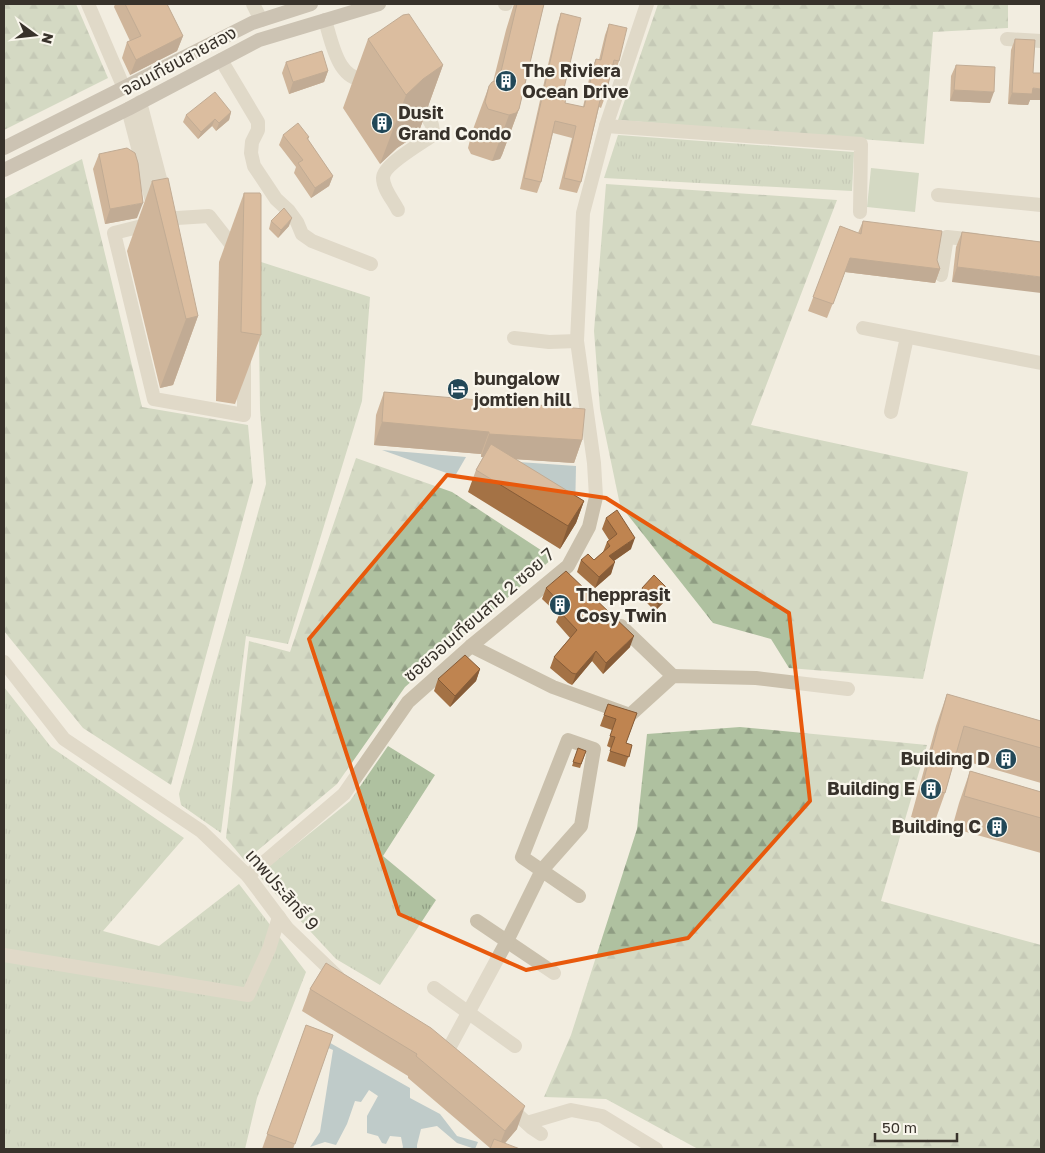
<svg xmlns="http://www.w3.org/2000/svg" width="1045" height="1153" font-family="'Golos Text','Noto Sans Thai',sans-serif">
	<defs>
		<pattern id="grass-tufts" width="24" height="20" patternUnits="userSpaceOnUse" patternTransform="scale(1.25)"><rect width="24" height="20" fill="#afc1a0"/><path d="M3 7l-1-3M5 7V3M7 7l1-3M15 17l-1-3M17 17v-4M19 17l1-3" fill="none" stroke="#8f9d83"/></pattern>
		<pattern id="forest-firs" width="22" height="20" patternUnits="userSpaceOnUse" patternTransform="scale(1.25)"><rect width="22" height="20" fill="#afc1a0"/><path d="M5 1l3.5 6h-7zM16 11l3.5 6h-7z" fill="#8f9d83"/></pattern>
	</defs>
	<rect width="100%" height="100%" fill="#f2ede0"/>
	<g fill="url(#grass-tufts)">
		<polygon points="618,135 854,152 852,191 604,178"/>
		<polygon points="258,261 370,297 362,401 288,644 246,636 221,833 181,805 179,794 266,484 260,410"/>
		<polygon points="4,687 51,747 184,838 103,931 159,946 239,884 306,972 257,1098 245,1149 4,1149"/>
		<polygon points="388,746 435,775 383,856 436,900 380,985 336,959 258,875 350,801"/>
	</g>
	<g fill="url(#forest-firs)">
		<polygon points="4,4 76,4 108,78 4,130"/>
		<polygon points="658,4 1008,4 1008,28 933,32 924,144 618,120"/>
		<polygon points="82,159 142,407 248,425 253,482 171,785 83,728 4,631 4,199"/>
		<polygon points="606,184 837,200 751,425 968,472 923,679 789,668 771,639 713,623 620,505 600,409 594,331"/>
		<polygon points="356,458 452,492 553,558 405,687 337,784 245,861 226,838 249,641 290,652"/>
		<polygon points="740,727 927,745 881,901 1041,945 1041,1149 698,1149 606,1099 544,1097 571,1035 637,829 647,734"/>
	</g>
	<polygon fill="#afc1a0" points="871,168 919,173 915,212 867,207"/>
	<g fill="#80a2ae">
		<polygon points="382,450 466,457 455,476"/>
		<polygon points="488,460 576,466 575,515"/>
		<polygon points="309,1031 410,1088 410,1098 440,1114 457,1136 478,1142 475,1149 457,1143 437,1126 421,1129 417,1145 417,1149 402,1149 403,1147 401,1137 390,1136 386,1144 382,1143 378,1136 367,1133 367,1116 378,1096 369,1090 361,1102 355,1101 347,1124 336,1145 325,1142 310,1147 320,1132 333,1050 306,1038"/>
	</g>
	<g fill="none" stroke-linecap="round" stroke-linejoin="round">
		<g stroke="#cac0ac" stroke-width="14">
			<polyline points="88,4 124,88"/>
			<polyline points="253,4 261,20"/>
			<polyline points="505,4 506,4"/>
			<path d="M325,20C332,43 339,87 371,78"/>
			<polyline points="1007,39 1041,41"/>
			<polyline points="221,60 258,122 258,130 252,142 251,153 254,166 276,199 289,211 297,222 302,234 312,241 371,264"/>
			<polyline points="140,102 165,198"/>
			<polyline points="128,109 154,209"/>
			<polyline points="606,126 861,144 860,212"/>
			<polyline points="938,195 1041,205"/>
			<path d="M398,210C393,200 383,189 383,178C383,165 420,144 430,137L433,132L432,125L417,99"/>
			<polyline points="177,218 209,216 238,253"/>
			<polyline points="150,224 114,233 154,399 244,415 244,362"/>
			<polyline points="941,275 947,237 976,240"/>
			<polyline points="863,328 1041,363"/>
			<polyline points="514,338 549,342 577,341"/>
			<polyline points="891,412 907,337"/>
			<polyline points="621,626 673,676"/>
			<polyline points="471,646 553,687 630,715 673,676 756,678 848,689"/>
			<polyline points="4,662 64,739 201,831 248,876 287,928 338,977"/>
			<polyline points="248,876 344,794 408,702 471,646 568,566 589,527 596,497 594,463 577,341 583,213 606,126 647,4"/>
			<polyline points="477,921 554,973"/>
			<polyline points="4,955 248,995 269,949 279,917"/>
			<polyline points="434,988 515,1046"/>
			<polyline points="447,1052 507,941 542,870 581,826 594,749 568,740 522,857 579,896"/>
			<polyline points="508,1106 532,1128 541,1134"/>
			<polyline points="527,1123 571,1110 602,1116 656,1149"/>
		</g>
		<g stroke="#9d907d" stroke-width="14">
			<polyline points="4,148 252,23 311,4"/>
			<polyline points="4,170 128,109 259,40 379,4"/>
		</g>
	</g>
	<g fill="#a47245">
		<polygon points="115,4 167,4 183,36 177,51 130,75 122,58 127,42 130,41 114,7"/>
		<polygon points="514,4 544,4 519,109 502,155 500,159 492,161 471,154 468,148 472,132 489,86 493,82 506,30"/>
		<polygon points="561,13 565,103 583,107 591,70 596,59 599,60 605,35 609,24 619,61 615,73 611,72 605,97 601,108 599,107 581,182 577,193 559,189 572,138 553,133 541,182 537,193 520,189 557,25"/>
		<polygon points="368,39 443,65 418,134 397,148 380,164 343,108"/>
		<polygon points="1015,39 1033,73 1030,100 1028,105 1008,104 1011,50"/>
		<polygon points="286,62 328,71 324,82 289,94 282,73"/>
		<polygon points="956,65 990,103 950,101 951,76"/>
		<polygon points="231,112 229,120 216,131 212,126 198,139 183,122 186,115"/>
		<polygon points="283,135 309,137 308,140 333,176 329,186 311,198 294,173 296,167 279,145"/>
		<polygon points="99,154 137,218 105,224 93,169"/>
		<polygon points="152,181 198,316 173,385 160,388 127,251"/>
		<polygon points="244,193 261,335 235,404 216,401 219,262"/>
		<polygon points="271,221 289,226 278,238 269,229"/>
		<polygon points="863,221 937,260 940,269 935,283 845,272 827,318 808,311 840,226 858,233"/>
		<polygon points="962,232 1041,242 952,282 956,247"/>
		<polygon points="384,392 582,440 574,463 515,459 584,501 576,523 560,549 468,492 476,470 483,457 481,457 481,454 374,445 376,415"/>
		<polygon points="606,518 631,549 614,561 611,574 595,588 577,572 581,560 594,560 603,552 607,542 609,540 602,529"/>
		<polygon points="546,588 630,647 603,674 592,661 572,685 568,683 550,668 554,657 570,638 556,622 559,615 542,599"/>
		<polygon points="642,588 670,591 667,599 655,611 639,595"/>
		<polygon points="480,669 476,681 450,707 434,691 438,679"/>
		<polygon points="947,694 1041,721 1041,783 955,758 945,793 934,824 911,817 936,726"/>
		<polygon points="608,704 637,713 626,743 632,745 625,767 607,761 611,748 607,746 612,730 600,726"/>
		<polygon points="578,748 586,751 580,768 572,766"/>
		<polygon points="970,771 1041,792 1041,853 952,828 959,803"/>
		<polygon points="326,963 517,1129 505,1143 490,1148 408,1078 408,1076 302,1011 310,989"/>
		<polygon points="306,1025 333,1035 293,1149 262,1149"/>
	</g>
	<g fill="#865c38">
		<polygon points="183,36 177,51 130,75 136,60"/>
		<polygon points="443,65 418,134 397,148 380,164 406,95 423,79"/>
		<polygon points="328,71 324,82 289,94 293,82"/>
		<polygon points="1033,88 1041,89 1041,100 1030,100 1028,105 1008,104 1012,93"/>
		<polygon points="954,90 994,92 990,103 950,101"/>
		<polygon points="519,109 502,155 500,159 492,161 509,115"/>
		<polygon points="231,112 229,120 216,131 219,123"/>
		<polygon points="215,119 212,126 198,139 201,132"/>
		<polygon points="333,176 329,186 311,198 315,188"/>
		<polygon points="143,203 137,218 105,224 110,209"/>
		<polygon points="292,218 289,226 278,238 281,230"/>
		<polygon points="850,258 940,269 935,283 845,272 827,318"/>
		<polygon points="957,267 1041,277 1041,293 952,282"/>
		<polygon points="198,316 173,385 160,388 186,319"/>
		<polygon points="382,422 489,432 481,454 374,445"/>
		<polygon points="489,434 582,440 574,463 481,457"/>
		<polygon points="584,501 576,523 560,549 568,526"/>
		<polygon points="635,538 631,549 605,567 609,556"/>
		<polygon points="615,562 611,574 595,588 599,577"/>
		<polygon points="670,591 667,599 655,611 658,604"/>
		<polygon points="634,636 630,647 603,674 606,663"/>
		<polygon points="596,651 592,661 572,685 576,674"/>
		<polygon points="480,669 476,681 450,707 455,696"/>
		<polygon points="525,1106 517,1129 500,1149 498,1149 505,1131"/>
	</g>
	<g fill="#bf8450" stroke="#865c38">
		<polygon points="125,4 167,4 183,36 136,60 127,42 141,36"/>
		<polygon points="517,4 544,4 519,109 516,113 509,115 488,109 485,102 489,86 492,82 499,80"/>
		<polygon points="561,13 581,18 564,88 568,89 565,103 584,107 596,59 601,60 609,24 627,28 619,61 614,60 605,97 601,96 581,182 564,178 576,126 555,121 541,182 524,178"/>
		<polygon points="409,14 443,65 423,79 406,95 368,39 403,15"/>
		<polygon points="1015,39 1035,40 1033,73 1041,73 1041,89 1033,88 1032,94 1012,93"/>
		<polygon points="322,51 328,71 293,82 286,62"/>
		<polygon points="956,65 995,67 994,92 954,90"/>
		<polygon points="215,92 231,112 219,123 215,119 201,132 186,115"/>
		<polygon points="298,123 309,137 307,138 333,176 315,188 298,163 303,160 283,135"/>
		<polygon points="127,148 135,153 138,163 143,203 110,209 99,154"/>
		<polygon points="168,178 198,316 186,319 152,181"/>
		<polygon points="244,193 260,193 261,195 261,335 241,332"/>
		<polygon points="284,208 292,218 281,230 271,221"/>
		<polygon points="863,221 942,231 937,260 940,269 850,258 833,304 813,297 840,226 861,234"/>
		<polygon points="962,232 1041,242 1041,277 957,267"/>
		<polygon points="384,392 585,409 582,440 489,434 489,432 382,422"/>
		<polygon points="491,444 584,501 568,526 476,470"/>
		<polygon points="617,510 635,538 609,556 615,562 599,577 581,560 588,554 594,560 610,546 607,542 617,534 606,518"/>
		<polygon points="566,571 634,636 606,663 596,651 576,674 572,673 554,657 577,630 560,612 564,607 546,588"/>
		<polygon points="654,575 670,591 658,604 642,588"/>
		<polygon points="465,655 480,669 455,696 438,679"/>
		<polygon points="947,694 1041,721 1041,748 964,726 945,793 922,786"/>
		<polygon points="608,704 637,713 626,743 632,745 629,757 610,751 615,737 610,736 616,719 604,715"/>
		<polygon points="578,748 586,751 581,764 573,762"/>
		<polygon points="970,771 1041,792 1041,818 964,796"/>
		<polygon points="326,963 431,1028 525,1106 505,1131 416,1056 417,1054 310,989"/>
		<polygon points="306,1025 333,1035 295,1144 267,1134"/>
		<polygon points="494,1139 520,1149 490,1149"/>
	</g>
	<path d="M0 0H1045V1153H0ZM447,475L606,498L789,613L810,801L688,938L526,970L399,914L309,639Z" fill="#f2ede0" fill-opacity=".55" fill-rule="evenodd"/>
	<path fill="none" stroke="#e8590c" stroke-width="4" stroke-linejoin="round" d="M447,475L606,498L789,613L810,801L688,938L526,970L399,914L309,639Z"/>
	<defs>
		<g id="building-disc" transform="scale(1.125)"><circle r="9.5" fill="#224858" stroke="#f9f6ec"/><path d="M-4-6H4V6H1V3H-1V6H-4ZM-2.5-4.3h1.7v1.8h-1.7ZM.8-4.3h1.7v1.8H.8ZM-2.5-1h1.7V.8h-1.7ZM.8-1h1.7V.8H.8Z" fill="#fff"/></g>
		<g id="hotel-disc" transform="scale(1.125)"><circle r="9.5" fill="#224858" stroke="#f9f6ec"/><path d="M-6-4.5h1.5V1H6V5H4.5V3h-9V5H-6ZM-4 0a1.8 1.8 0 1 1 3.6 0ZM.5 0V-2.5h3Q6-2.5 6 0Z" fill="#fff"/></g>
	</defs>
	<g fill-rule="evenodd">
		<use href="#building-disc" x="506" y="81"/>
		<use href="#building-disc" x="382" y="123"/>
		<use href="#hotel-disc" x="458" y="389"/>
		<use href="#building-disc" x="560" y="605"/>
		<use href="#building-disc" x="1006" y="759"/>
		<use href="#building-disc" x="931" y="789"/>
		<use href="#building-disc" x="997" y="827"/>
	</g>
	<g text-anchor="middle" stroke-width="4.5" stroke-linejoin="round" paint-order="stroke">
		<g font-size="18" fill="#38322b" stroke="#f9f6ec">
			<text transform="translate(179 61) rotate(-28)" y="6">จอมเทียนสายสอง</text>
			<text transform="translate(479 615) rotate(-41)" y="6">ซอยจอมเทียนสาย 2 ซอย 7</text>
			<text transform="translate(282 890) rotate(49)" y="6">เทพประสิทธิ์ 9</text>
		</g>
		<g font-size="18" font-weight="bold" fill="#38322b" stroke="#f9f6ec" text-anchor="start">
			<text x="522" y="77">The Riviera<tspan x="522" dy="21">Ocean Drive</tspan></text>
			<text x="398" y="119">Dusit<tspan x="398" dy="21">Grand Condo</tspan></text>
			<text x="474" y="385">bungalow<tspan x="474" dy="21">jomtien hill</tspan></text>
			<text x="576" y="601">Thepprasit<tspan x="576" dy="21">Cosy Twin</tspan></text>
			<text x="990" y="765" text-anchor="end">Building D</text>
			<text x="915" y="795" text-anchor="end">Building E</text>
			<text x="981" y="833" text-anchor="end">Building C</text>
		</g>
	</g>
	<rect width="1045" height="1153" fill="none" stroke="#38322b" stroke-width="10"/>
	<g transform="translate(35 35) rotate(105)" stroke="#f9f6ec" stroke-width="4" paint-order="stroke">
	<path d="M0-4L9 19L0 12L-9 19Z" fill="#38322b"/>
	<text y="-8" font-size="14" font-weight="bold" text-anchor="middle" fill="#38322b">N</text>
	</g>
	<path d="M875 1133v8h82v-8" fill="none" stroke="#38322b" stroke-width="2.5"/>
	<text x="882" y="1133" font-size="15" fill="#38322b" stroke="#f9f6ec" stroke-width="4" paint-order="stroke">50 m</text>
</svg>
